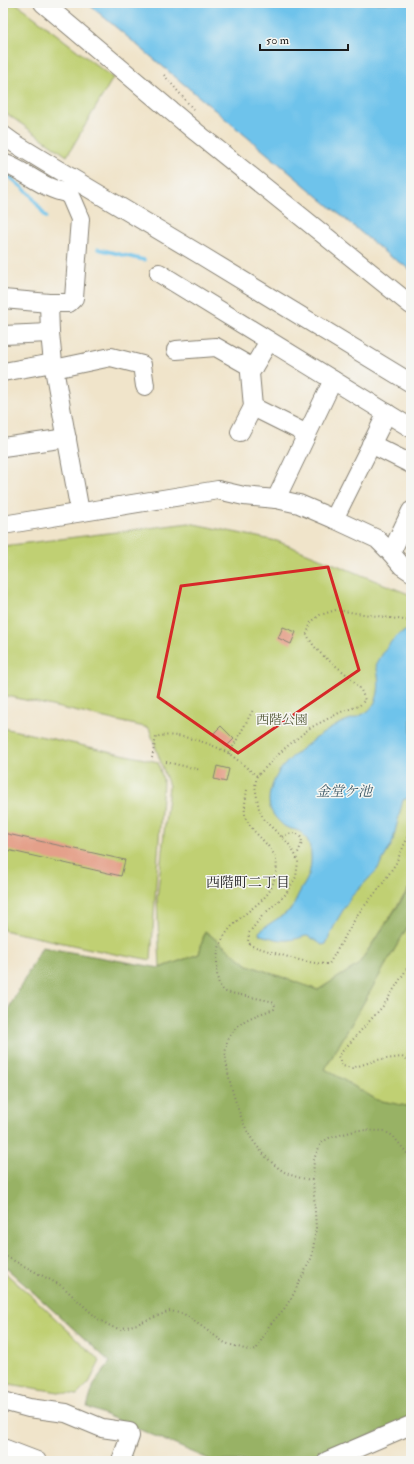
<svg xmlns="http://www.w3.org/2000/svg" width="414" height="1464" font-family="'IM FELL Double Pica','Noto Serif JP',serif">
	<rect width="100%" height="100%" fill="#f6f6f2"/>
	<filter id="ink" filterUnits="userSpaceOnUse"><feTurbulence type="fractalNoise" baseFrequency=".025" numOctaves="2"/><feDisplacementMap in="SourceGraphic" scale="8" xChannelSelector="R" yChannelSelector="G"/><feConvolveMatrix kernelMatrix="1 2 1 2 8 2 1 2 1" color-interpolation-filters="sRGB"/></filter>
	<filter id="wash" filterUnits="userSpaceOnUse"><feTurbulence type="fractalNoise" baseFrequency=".012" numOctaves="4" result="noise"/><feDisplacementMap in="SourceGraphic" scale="16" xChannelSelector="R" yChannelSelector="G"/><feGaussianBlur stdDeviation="0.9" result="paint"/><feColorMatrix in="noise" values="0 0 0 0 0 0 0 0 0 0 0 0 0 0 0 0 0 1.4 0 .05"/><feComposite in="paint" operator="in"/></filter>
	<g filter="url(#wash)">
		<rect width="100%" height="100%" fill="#f0e4ca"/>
		<g fill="#c0d073" stroke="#6e7648">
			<polygon points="3,3 16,3 113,78 67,156 3,111"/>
			<polygon points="189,523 277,541 411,595 411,890 409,888 358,965 318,990 248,965 205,931 199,954 160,968 157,899 169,786 149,728 3,695 3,546"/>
			<polygon points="3,728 158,762 163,780 151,960 120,954 119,955 3,930"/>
			<polygon points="411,921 411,1107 377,1100 325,1069"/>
			<polygon points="3,1271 36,1300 100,1361 89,1383 77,1395 3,1383"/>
		</g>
		<polygon fill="#98b265" stroke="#5a6740" points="410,888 411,890 411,921 325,1069 377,1100 411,1107 411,1419 307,1461 213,1461 87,1407 94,1384 110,1362 3,1265 3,1019 42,947 160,968 199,954 205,931 248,965 318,990 358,965"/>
		<g fill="#6ec3eb" stroke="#457084">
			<polygon points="87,3 411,3 411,270 388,255"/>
			<path d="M405,631L411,632V797L403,800L392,844L377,870L351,897L336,922L326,944L322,945C301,930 310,938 288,940C280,941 269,937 260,935L259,932C268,923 281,918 291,909C295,905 296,898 299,893C302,887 307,881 309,874C312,862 313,844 303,834C298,829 292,830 286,827C283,826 280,822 277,819C264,805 269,791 277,775C286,758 320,734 337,725C347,719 359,718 368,711C381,700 380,680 376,665C383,653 391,637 405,631Z"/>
		</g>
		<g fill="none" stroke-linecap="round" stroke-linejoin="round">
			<g stroke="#6ec3eb" stroke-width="3.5">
				<polyline points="5,173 30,194 46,217"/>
				<polyline points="98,249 144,260"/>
			</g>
		</g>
		<g id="blocks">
			<g fill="#e4a08a">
				<polygon points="283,627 296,632 291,644 278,638"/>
				<polygon points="221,726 234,739 227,746 214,733"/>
				<polygon points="217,766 229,769 226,782 214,779"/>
				<polygon points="3,833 125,860 121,876 3,849"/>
			</g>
		</g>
	</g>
	<g filter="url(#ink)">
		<use href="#blocks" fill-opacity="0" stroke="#868073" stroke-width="1"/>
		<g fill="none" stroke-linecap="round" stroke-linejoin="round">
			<g stroke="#868073" stroke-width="20">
				<g id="minor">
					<polyline points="43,3 196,132 411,305"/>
					<polyline points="3,135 14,143 55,168 199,254 411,383"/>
					<path d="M3,163C26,171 43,189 67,193L73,184"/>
					<polyline points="159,273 411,428"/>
					<polyline points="3,299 49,303 69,303 74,298 80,219 71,198 67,193"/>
					<polyline points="49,303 50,333 53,363"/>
					<polyline points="3,335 50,333"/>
					<polyline points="269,341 250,373 253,407 307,434"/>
					<polyline points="176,350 216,347 253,368"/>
					<polyline points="54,369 111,357 142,365 145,386"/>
					<polyline points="3,372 53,363 80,512"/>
					<polyline points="240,432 253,407"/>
					<polyline points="371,444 411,464"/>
					<polyline points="3,447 67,438"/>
					<polyline points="276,499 333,380"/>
					<polyline points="334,519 387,413"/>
					<polyline points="3,525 218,490 244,496 276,499 299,504 334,519 377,539 391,553 402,566 411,572"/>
					<polyline points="391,553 411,511"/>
					<polyline points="3,1401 29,1408 66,1413 102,1428 129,1432 130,1436 121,1461"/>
					<polyline points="3,1448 37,1461"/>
					<polyline points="327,1461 411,1425"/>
				</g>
			</g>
			<g stroke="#868073" stroke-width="2" stroke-dasharray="1 3" stroke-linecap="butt">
				<polyline points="164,75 193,109"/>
				<path d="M411,621L336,610L320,615L311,622L307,634C317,658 343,667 358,686C362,690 363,696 365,700L359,706L341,712L310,728L284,749L257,776L255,786L259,809L264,820L288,843L296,856L298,862L296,877L286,894L262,916L249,933L248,942L252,946C277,953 304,964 329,964L358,914L381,886L396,863L411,830"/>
				<polyline points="229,754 253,710"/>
				<path d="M152,758L156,737C174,731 211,743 228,753C237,759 248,769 257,776"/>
				<polyline points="166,762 201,770"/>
				<path d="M247,790C246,797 244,806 245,814C246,821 251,827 255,832C275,853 283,859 271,888C268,895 261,901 255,906C233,924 216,936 217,967C217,978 217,985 226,992L270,1001L274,1003L275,1006L274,1009C260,1014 244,1018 234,1030C231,1034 227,1041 226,1046C223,1067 239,1118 250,1136C257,1147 266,1158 276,1166C286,1175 299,1178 312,1180"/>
				<path d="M282,837C290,832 301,830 302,843L297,855"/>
				<polyline points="411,962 384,1005 338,1056 342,1066 352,1068 377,1060 402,1057 411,1061"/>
				<polyline points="3,1255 62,1286 98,1319 112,1327 120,1329 137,1324 170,1311 184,1314 225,1343 251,1351 256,1350 269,1326 284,1309 292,1297 312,1257 316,1228 313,1180 314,1159 321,1143 329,1138 358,1130 384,1131 393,1136 411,1158"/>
				<polyline points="410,1461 411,1460"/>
			</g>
			<use href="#minor" stroke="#fff" stroke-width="18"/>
		</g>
	</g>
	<path fill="none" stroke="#d62828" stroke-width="3" stroke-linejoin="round" d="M328,567L359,670L238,753L158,697L181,586Z"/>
	<g text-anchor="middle" stroke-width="3" stroke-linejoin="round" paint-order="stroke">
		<g font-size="13" fill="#555b3a" stroke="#f6f6f2">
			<text x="282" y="724">西階公園</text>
		</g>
		<g font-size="14" font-style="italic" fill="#395664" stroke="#f6f6f2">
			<text x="344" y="796">金堂ケ池</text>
		</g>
		<g font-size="14" fill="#1c1c1c" stroke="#f6f6f2">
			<text x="248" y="887">西階町二丁目</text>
		</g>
	</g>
	<rect width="414" height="1464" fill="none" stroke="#f6f6f2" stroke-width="16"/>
	<path d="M260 44v6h88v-6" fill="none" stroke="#1c1c1c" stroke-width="2"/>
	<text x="266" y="44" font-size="12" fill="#1c1c1c" stroke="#f6f6f2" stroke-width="3" paint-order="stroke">50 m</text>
</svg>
